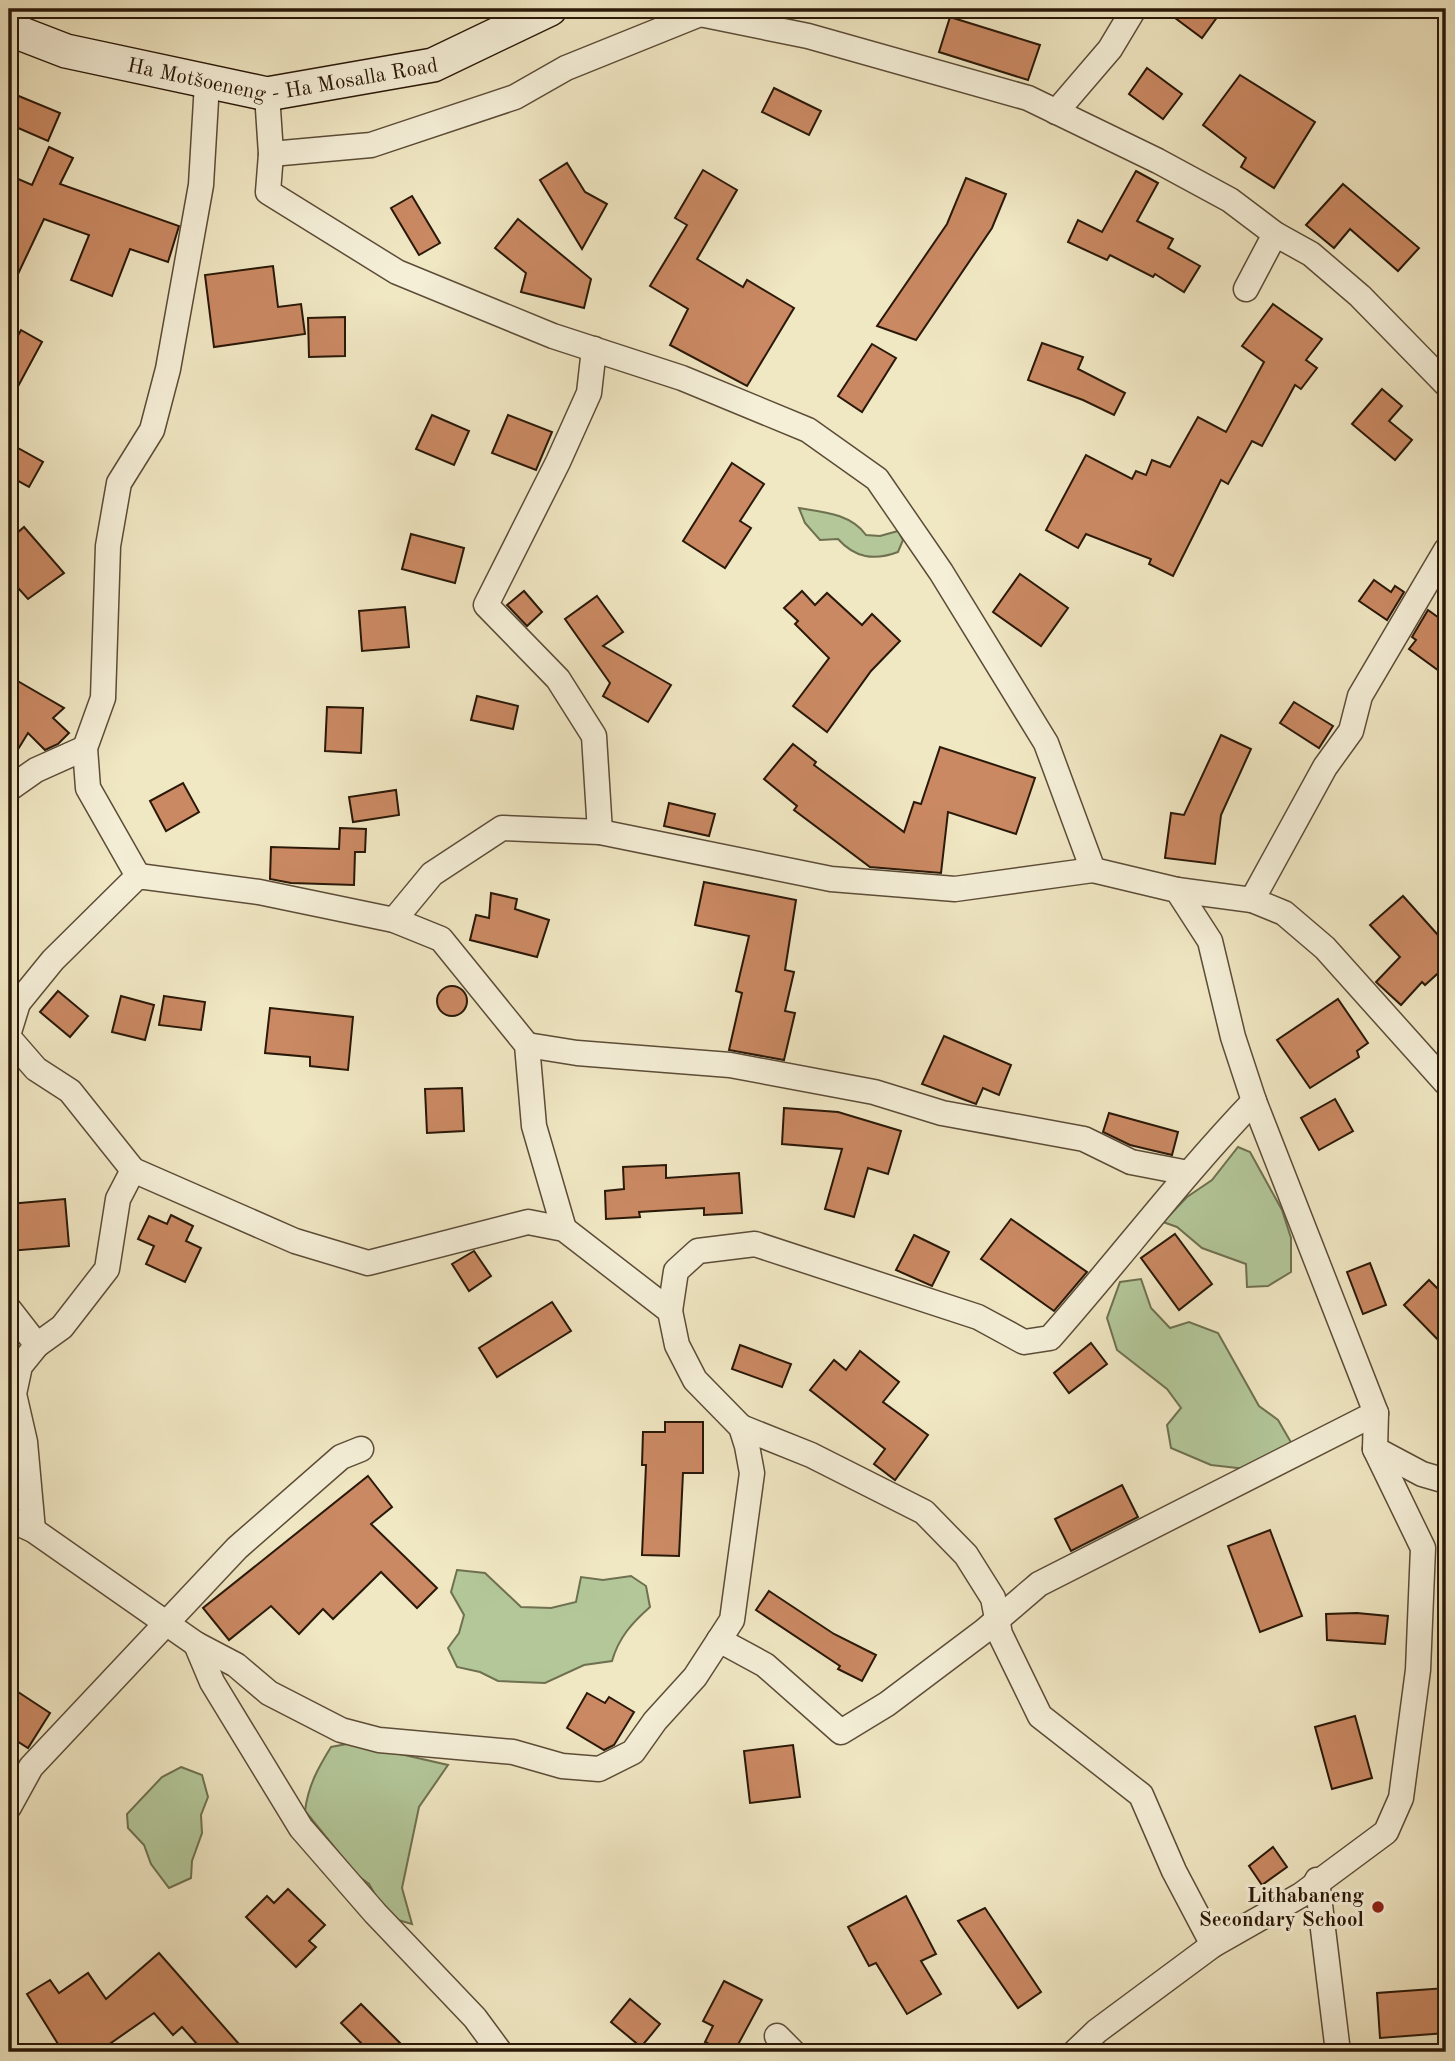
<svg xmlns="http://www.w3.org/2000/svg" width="1455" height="2061" font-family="'Old Standard TT',serif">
	<rect width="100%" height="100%" fill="#f0e7c3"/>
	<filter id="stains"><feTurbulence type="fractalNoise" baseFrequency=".00286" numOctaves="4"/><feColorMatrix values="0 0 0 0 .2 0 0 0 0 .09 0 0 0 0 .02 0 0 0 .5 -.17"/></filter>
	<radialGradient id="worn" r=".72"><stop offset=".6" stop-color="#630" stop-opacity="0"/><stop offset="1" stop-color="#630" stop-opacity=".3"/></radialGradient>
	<g fill="#b3c799" stroke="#6e7050" stroke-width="2">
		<path d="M799,508C824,512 851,514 866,535L880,536L898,531L903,540L898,552C874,561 855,558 838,539L820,540L805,523Z"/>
		<polygon points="1238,1147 1250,1152 1282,1210 1291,1238 1291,1272 1268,1286 1247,1287 1246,1264 1202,1248 1177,1227 1163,1222 1187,1197 1212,1180"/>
		<polygon points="1141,1279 1151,1308 1170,1328 1189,1322 1218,1333 1259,1406 1278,1420 1292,1444 1246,1469 1211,1465 1171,1448 1167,1425 1181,1408 1167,1389 1117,1350 1107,1318 1120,1282"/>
		<path d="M457,1570L485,1573L521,1607L551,1608L576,1602L581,1577L603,1580L631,1576L646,1586L650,1607C632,1623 619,1637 612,1661L584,1665L545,1683L498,1681L480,1672L457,1667L448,1648L459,1633L464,1615L451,1592Z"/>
		<path d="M352,1743L448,1765L419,1807L402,1888L412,1924L398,1920L377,1898L369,1884L357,1875L305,1811C308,1786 318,1768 331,1747Z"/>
		<polygon points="181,1767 202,1775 208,1797 201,1815 202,1833 192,1861 191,1878 169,1888 151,1864 144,1845 128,1828 127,1814 162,1777"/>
	</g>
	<g fill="#ca8963" stroke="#2a1808" stroke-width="2">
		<polygon points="1163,9 1223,9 1202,38"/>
		<polygon points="950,17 1040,45 1028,80 939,52"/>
		<polygon points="1147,68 1182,94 1163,119 1129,94"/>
		<polygon points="1240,75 1315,122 1274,188 1241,167 1246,158 1203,125"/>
		<polygon points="774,88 821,111 809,135 762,112"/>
		<polygon points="9,92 60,113 48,141 9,124"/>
		<polygon points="49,147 73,158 60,184 179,226 168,262 130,249 112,296 71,280 89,235 44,219 9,293 9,175 32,185"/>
		<polygon points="567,163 585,192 607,204 582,249 540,180"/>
		<polygon points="703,170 737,190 697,259 743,287 747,280 794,308 747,386 670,345 688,309 650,286 687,225 675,218"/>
		<polygon points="1136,171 1158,183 1137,221 1173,239 1168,248 1200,266 1184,292 1155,274 1153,277 1110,255 1107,260 1068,242 1078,220 1102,232"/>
		<polygon points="966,178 1006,194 992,228 916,340 877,326 947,224"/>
		<polygon points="1343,184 1419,248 1398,271 1350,229 1334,248 1306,225"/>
		<polygon points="412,196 440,243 419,255 391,208"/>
		<polygon points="518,219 591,279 584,308 521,292 526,273 495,248"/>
		<polygon points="273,266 278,307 301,304 305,334 214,347 205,275"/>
		<polygon points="1273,304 1322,339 1306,360 1317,368 1301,389 1295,385 1262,446 1252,441 1228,484 1221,480 1173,576 1149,564 1151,559 1086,534 1078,548 1046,530 1086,455 1132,479 1136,471 1146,475 1152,460 1170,467 1198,417 1226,432 1264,362 1242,346"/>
		<polygon points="345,317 345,356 309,357 308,318"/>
		<polygon points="21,330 42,342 9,403 9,352"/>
		<polygon points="1042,343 1083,357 1078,369 1125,393 1114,415 1083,400 1028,380"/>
		<polygon points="872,344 896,358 862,412 838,396"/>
		<polygon points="1382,389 1402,406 1389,421 1412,440 1395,460 1352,424"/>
		<polygon points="432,415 469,431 454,465 416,449"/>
		<polygon points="508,415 552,432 536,470 492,453"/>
		<polygon points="9,443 43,462 29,487 9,476"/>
		<polygon points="732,463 764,484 740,521 751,528 725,568 683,541"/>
		<polygon points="24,527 64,573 28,599 9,578 9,540"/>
		<polygon points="411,534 464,548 455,583 402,569"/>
		<polygon points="1020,574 1068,608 1041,646 993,612"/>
		<polygon points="1374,580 1391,592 1395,586 1404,592 1387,620 1359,601"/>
		<polygon points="524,591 542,612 527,626 507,605"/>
		<polygon points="802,591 815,605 827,593 862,625 872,614 900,641 871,671 827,732 793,706 829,658 795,624 798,621 784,608"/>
		<polygon points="597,596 623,632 603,646 671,685 648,722 603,696 610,683 565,619"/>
		<polygon points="405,607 409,647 362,651 359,611"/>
		<polygon points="1428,610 1446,623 1446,676 1409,649 1416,640 1412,637"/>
		<polygon points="9,676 64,708 53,718 69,733 58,744 45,750 28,733 9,764"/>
		<polygon points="477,696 518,706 513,729 471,720"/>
		<polygon points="1294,702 1333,726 1319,748 1280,723"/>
		<polygon points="327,707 363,708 361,753 325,751"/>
		<polygon points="1221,735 1251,749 1221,815 1215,864 1165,858 1171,813 1184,815"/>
		<polygon points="793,744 816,762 814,765 904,832 914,802 921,804 940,747 1035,778 1016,834 948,812 941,873 870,867 794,810 797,806 764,779"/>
		<polygon points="183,783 199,812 166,831 150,801"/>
		<polygon points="396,790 399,815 353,822 349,797"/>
		<polygon points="669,803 715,814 709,836 664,826"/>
		<polygon points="340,828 366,829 365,852 355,852 354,885 291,883 270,879 271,847 339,849"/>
		<polygon points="704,882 796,900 785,970 794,972 785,1011 795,1013 784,1060 729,1050 742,993 736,991 749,936 695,925"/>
		<polygon points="491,893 517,899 515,909 549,920 537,957 470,940 476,915 489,918"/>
		<polygon points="1403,896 1446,944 1446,966 1425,985 1422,982 1401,1005 1376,982 1400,957 1370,925"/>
		<circle cx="452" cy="1001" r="15"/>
		<polygon points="58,991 88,1016 70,1037 40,1012"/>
		<polygon points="121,996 154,1005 145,1040 112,1032"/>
		<polygon points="164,996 205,1002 201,1030 159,1025"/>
		<polygon points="1338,999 1368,1043 1357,1051 1359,1057 1310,1088 1277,1040"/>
		<polygon points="270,1008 353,1017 348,1070 310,1066 310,1057 265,1053"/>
		<polygon points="944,1036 1011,1065 999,1095 983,1088 976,1104 922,1084"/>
		<polygon points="462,1088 464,1131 427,1133 425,1089"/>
		<polygon points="1335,1099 1353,1131 1319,1150 1301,1118"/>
		<polygon points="784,1108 838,1112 901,1131 888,1174 868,1168 854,1217 825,1209 842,1149 782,1144"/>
		<polygon points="1109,1113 1178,1132 1172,1155 1130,1145 1103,1132"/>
		<polygon points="666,1165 666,1178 739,1173 742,1213 704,1215 704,1208 639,1212 640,1217 606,1219 605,1191 624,1189 623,1167"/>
		<polygon points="65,1199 69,1246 9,1251 9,1204"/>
		<polygon points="171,1215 193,1226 186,1241 201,1248 185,1282 146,1264 154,1246 138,1239 149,1216 167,1224"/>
		<polygon points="1011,1219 1087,1272 1054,1311 981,1259"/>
		<polygon points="1175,1234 1212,1284 1179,1310 1141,1258"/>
		<polygon points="914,1235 949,1252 932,1286 896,1270"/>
		<polygon points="474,1251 491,1276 469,1291 452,1264"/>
		<polygon points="1370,1263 1386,1305 1363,1314 1347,1272"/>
		<polygon points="1429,1280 1446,1297 1446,1348 1404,1305"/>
		<polygon points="552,1302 571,1331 497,1377 479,1348"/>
		<polygon points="1091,1343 1107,1364 1069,1393 1054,1373"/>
		<polygon points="740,1345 791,1364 782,1387 732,1369"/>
		<polygon points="860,1351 899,1382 883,1402 928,1435 895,1480 874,1464 885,1449 810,1390 834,1360 846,1370"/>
		<polygon points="665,1422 703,1422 703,1473 683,1473 679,1556 642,1555 646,1465 642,1465 643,1432 665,1432"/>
		<polygon points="368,1476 392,1507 371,1524 437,1588 417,1608 381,1572 333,1619 323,1609 299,1634 271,1606 229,1640 203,1608"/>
		<polygon points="1122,1485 1138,1517 1071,1551 1055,1519"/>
		<polygon points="1270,1530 1302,1616 1260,1632 1228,1546"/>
		<polygon points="769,1591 834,1634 876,1655 862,1681 838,1669 840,1666 756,1610"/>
		<polygon points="1357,1613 1388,1616 1385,1644 1327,1640 1326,1614"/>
		<polygon points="9,1686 50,1713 28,1748 9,1736"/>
		<polygon points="587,1693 605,1703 609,1697 634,1712 614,1745 604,1750 567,1728"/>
		<polygon points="1355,1716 1372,1778 1332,1789 1315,1727"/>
		<polygon points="793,1745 800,1797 750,1803 744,1751"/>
		<polygon points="1273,1847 1287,1867 1262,1885 1249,1866"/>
		<polygon points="288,1889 325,1925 309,1941 316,1947 296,1967 246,1917 267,1896 274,1903"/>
		<polygon points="906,1896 936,1954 921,1961 941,1994 907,2014 876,1963 869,1966 848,1927"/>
		<polygon points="985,1908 1041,1992 1018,2008 958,1921"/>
		<polygon points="159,1953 246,2052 204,2052 182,2027 173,2035 154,2013 98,2052 63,2052 27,1994 50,1980 59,1993 88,1973 106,1999"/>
		<polygon points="724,1981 762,2000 734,2052 725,2052 705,2042 713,2026 703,2021"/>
		<polygon points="1446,1988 1446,2033 1380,2038 1377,1993"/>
		<polygon points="630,1999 660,2024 641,2047 611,2022"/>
		<polygon points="361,2004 409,2052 370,2052 341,2023"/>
	</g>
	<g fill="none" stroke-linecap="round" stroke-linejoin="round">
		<g stroke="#5c4c37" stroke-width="27">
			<g id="street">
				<polyline points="267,94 271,154 268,192 397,272 553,336 682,378 808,430 877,479 941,572 1046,743 1093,870 1177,890 1210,941 1233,1037 1254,1101 1376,1413 1375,1449 1423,1548 1418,1670 1401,1798 1386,1832 1301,1895 1213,1945 1097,2031 1075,2052"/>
				<polyline points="1056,112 1110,49 1134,9"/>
				<polyline points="271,154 371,145 515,97 566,68 700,14 808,36 1028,98 1158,161 1230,200 1275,234 1311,254 1360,296 1446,384"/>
				<polyline points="1246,289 1275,234"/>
				<polyline points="594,349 589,393 558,462 486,605 558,679 594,736 600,832"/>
				<polyline points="9,789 36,770 85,748"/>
				<polyline points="138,876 88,788 85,748 103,698 108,546 119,483 152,430 168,369 201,185 207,83"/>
				<polyline points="1177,890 1252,900 1325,767 1351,731 1360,696 1446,550"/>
				<polyline points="1252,900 1284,913 1325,948 1446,1083"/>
				<polyline points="394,920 432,874 502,828 600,832 831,879 955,889 1093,870"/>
				<polyline points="9,1032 18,1003 53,960 138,876 259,892 394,920 441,939 527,1045 534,1126 564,1229"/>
				<polyline points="9,1038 36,1069 70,1091 133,1170 295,1241 368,1263 528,1222 564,1229 670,1311 677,1345 695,1380 741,1427 747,1446 752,1473 732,1620 695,1677 655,1721 633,1752 599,1769 562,1766 513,1752 379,1740 341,1730 269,1693 236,1665 196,1644 33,1530 9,1519"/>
				<polyline points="527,1045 577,1053 730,1065 874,1092 942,1113 1084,1139 1131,1162 1188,1173"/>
				<polyline points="9,1309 37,1345 62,1327 107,1269 118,1199 133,1170"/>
				<path d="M670,1311L676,1271L698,1251L755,1244L978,1317L1024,1342L1050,1338C1119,1260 1182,1176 1254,1101"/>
				<polyline points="741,1427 811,1455 924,1512 966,1555 993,1598 1000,1634 1040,1716 1141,1795 1174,1871 1213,1945"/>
				<polyline points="1375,1449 1422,1474 1446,1481"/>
				<polyline points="33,1530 25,1442 14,1394 20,1366 37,1345"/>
				<polyline points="719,1640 765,1665 841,1732 887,1704 984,1631 1039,1584 1376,1413"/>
				<polyline points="196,1644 212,1682 301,1828 375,1913 475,2018 500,2052"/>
				<polyline points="9,1807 31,1767 237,1548 341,1457 361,1449"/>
				<polyline points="1317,1880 1338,2052"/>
				<polyline points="777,2036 793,2052"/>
			</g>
		</g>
		<g stroke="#2a1808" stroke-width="36">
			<g id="secondary">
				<path id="s1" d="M9,29L66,51L267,94L433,65L550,9"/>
			</g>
		</g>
		<use href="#street" stroke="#f5efd8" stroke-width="24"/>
		<use href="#secondary" stroke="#f5efd8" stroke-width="33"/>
	</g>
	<circle fill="#8f2418" stroke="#f5efd8" stroke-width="2.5" cx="1378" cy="1907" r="7"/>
	<g text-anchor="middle" stroke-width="6" stroke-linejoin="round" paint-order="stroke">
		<g font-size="21" fill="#2a1808" stroke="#f5efd8">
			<text dy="7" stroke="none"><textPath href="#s1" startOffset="282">Ha Motšoeneng - Ha Mosalla Road</textPath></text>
		</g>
		<g font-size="21" font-weight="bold" fill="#2a1808" stroke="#f5efd8" text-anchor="end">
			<text x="1364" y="1902">Lithabaneng<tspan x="1364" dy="24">Secondary School</tspan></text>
		</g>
	</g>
	<rect width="1455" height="2061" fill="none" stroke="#f0e7c3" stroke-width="35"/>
	<rect x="10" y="10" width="1434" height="2040" fill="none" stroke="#2a1808" stroke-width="3.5"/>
	<rect x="18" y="18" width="1420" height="2026" fill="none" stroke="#2a1808" stroke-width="2"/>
	<rect width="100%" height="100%" filter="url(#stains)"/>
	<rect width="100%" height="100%" fill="url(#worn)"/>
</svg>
